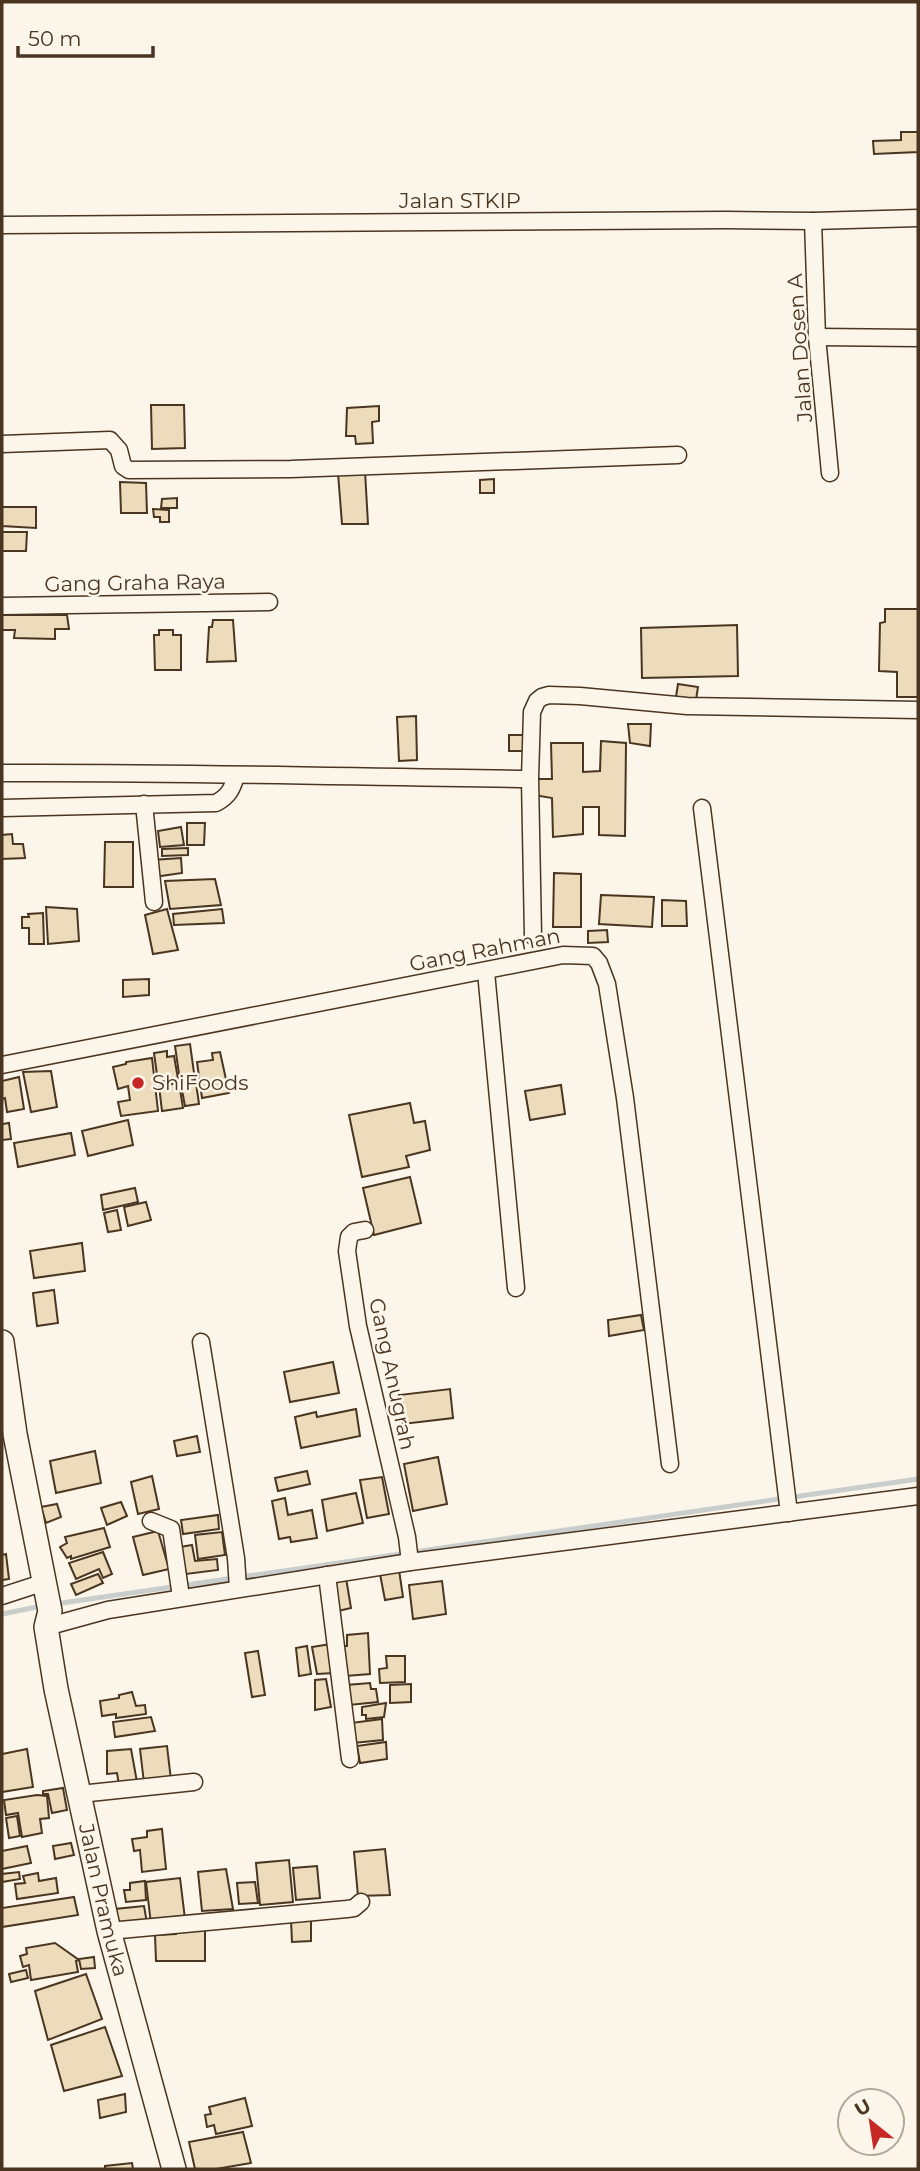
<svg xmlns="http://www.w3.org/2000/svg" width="920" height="2171" font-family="Montserrat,sans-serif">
	<rect width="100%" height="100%" fill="#fbf6e9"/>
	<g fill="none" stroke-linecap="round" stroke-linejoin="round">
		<g stroke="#c9cecd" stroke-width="5">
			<polyline points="55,1604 918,1479"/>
			<polyline points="2,1614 42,1606"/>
		</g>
	</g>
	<g fill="#ecdcbc" stroke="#4a3520" stroke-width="2">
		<polygon points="901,132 918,132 918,152 874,154 873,141 901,140"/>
		<polygon points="151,405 184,405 185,448 152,449"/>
		<polygon points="379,406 379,421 372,422 373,443 356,444 355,436 346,436 347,408"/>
		<polygon points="365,471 368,524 342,524 338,473"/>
		<polygon points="494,479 494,493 480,493 480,480"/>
		<polygon points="120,482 146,483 147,513 121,513"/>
		<polygon points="177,498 177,508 161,508 162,499"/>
		<polygon points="2,507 36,507 36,528 2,526"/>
		<polygon points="153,509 169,510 169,522 160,522 160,517 154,517"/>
		<polygon points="2,532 27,532 26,551 2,551"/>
		<polygon points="885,609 918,609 918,697 897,697 897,672 879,671 880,623 885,622"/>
		<polygon points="2,615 67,615 69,629 55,629 55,639 14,638 15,630 2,630"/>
		<polygon points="213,620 233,620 236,661 207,662 209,627 212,627"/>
		<polygon points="737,625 738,676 642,678 641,628"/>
		<polygon points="159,630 173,630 173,635 181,635 181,670 155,670 154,635 159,635"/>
		<polygon points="678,684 698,687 696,700 676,697"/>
		<polygon points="416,716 417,760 399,761 397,717"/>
		<polygon points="628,724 651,724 650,746 630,743"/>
		<rect x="509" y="735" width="16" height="16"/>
		<polygon points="601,741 626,743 625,836 599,835 599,807 583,807 583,834 553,837 552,798 534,795 534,779 552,779 551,743 583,743 583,772 600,771"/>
		<polygon points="187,823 205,823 204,845 187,845"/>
		<polygon points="181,827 184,845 160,847 158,831"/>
		<polygon points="12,834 13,844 23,844 25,858 2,859 2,835"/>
		<polygon points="105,842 133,842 133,887 104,887"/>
		<polygon points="188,848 188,855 162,856 162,849"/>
		<polygon points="181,858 182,873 154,877 152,860"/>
		<polygon points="554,873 581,874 581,927 553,927"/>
		<polygon points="215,879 221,905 170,909 165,881"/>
		<polygon points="601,895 654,897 652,927 599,924"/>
		<polygon points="662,900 686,901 687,926 662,926"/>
		<polygon points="46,907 77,909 79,941 48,944"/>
		<polygon points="167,909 178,950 153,954 145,915"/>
		<polygon points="222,909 224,923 174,925 173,914"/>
		<polygon points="43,913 44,944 29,944 29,928 22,928 22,917 29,917 28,914"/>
		<polygon points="607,930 608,942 588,943 588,931"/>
		<polygon points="149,979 149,995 123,997 123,980"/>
		<polygon points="190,1044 195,1080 180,1081 175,1046"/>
		<polygon points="167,1051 167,1057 174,1056 178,1079 158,1082 154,1053"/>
		<polygon points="220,1052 229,1093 202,1098 197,1062 213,1060 212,1053"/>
		<polygon points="152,1058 158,1111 121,1116 118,1102 130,1100 128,1086 118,1089 113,1067 126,1064 126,1062"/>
		<polygon points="51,1071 57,1107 31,1112 23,1072"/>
		<polygon points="19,1077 24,1109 7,1112 5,1098 2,1099 2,1081"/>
		<polygon points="179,1083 183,1108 162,1111 159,1086"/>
		<polygon points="196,1083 199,1104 185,1106 181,1085"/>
		<polygon points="561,1085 565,1114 530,1120 525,1091"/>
		<polygon points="410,1103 414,1123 425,1121 430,1150 406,1156 409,1167 362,1177 349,1115"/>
		<polygon points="128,1120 133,1145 88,1156 82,1131"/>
		<polygon points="9,1123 11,1139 2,1140 2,1124"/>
		<polygon points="71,1133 75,1155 18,1167 14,1143"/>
		<polygon points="410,1177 421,1223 374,1235 363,1188"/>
		<polygon points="135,1188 138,1202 103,1210 101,1195"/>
		<polygon points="146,1202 151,1220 128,1226 124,1207"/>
		<polygon points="117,1210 121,1230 108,1232 104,1213"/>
		<polygon points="82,1243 85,1271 34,1278 30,1251"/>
		<polygon points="54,1290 58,1323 37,1326 33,1293"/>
		<polygon points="641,1315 644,1330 609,1336 608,1320"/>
		<polygon points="333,1362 339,1393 290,1402 284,1372"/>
		<polygon points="450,1389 453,1418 403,1424 399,1395"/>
		<polygon points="356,1409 360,1436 301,1448 295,1417 316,1412 317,1417"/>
		<polygon points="197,1436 200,1452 177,1456 174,1441"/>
		<polygon points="95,1451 101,1483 56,1493 50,1461"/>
		<polygon points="438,1457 447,1504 413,1511 404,1464"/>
		<polygon points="307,1471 310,1484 278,1491 275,1478"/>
		<polygon points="152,1476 159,1509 138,1514 131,1482"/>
		<polygon points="382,1477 389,1514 367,1518 360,1480"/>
		<polygon points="356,1493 363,1523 327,1531 322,1500"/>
		<polygon points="285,1498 288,1515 312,1510 317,1538 291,1542 290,1537 279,1539 272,1501"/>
		<polygon points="121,1502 127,1516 107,1525 101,1508"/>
		<polygon points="57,1504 61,1517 46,1523 41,1507"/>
		<polygon points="218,1515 219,1529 183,1534 181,1520"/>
		<polygon points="104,1528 110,1547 71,1559 71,1556 67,1558 60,1547 67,1543 65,1537"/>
		<polygon points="158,1531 169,1569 143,1575 133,1537"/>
		<polygon points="222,1532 225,1555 198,1559 195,1535"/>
		<polygon points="192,1545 195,1561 217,1559 218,1570 186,1574 180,1547"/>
		<polygon points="103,1552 112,1574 103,1578 99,1569 76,1579 69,1563"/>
		<polygon points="6,1554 9,1579 2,1580 2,1555"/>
		<polygon points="399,1570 403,1597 385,1600 380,1574"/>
		<polygon points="98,1574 103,1583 76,1595 71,1584"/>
		<polygon points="346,1578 351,1608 338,1611 333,1580"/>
		<polygon points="442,1581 446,1614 413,1619 409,1585"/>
		<polygon points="368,1633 370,1674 346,1676 344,1646 347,1646 347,1635"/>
		<polygon points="331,1644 334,1673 317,1674 312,1647"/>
		<polygon points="307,1646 311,1674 299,1676 296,1648"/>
		<polygon points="258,1651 265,1695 252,1697 245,1653"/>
		<polygon points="386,1656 405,1656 405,1682 380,1683 379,1669 387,1668"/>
		<polygon points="326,1679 331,1707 315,1710 315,1680"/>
		<polygon points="370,1683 371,1689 376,1689 378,1702 349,1705 346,1685"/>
		<polygon points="411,1684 411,1702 390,1703 390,1685"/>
		<polygon points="132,1692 136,1706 145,1705 146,1714 116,1718 116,1714 102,1716 100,1701 119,1698 119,1695"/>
		<polygon points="386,1703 384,1717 366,1719 366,1715 362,1715 362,1707"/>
		<polygon points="151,1717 155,1731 115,1737 113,1722"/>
		<polygon points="382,1719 383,1740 353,1743 351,1723"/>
		<polygon points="386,1742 387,1759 360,1763 357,1746"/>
		<polygon points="167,1746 171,1780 144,1783 140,1749"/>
		<polygon points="27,1749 33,1787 2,1792 2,1754"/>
		<polygon points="131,1749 137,1782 119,1785 117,1773 107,1774 107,1751"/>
		<polygon points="63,1788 67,1810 52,1813 48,1794 43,1794 43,1791"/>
		<polygon points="37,1795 47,1796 49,1818 40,1819 42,1833 22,1837 18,1813 6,1815 4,1800"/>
		<polygon points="17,1816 20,1836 9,1838 6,1818"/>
		<polygon points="162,1829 166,1869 142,1872 140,1850 134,1851 132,1839 147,1837 147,1831"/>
		<polygon points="71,1843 74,1855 55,1859 53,1846"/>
		<polygon points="27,1846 31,1863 2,1869 2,1851"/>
		<polygon points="385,1849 390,1895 358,1896 354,1852"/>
		<polygon points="289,1860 293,1902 260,1905 256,1863"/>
		<polygon points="317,1866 320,1898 296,1900 293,1868"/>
		<polygon points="226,1869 233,1909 202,1911 198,1872"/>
		<polygon points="19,1872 20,1879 2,1882 2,1874"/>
		<polygon points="38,1873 39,1881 56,1878 58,1893 17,1899 15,1884 25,1883 23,1876"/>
		<polygon points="180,1878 185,1919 151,1924 146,1882"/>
		<polygon points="145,1881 146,1900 126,1902 124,1890 130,1890 130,1883"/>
		<polygon points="255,1882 258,1903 239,1904 237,1883"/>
		<polygon points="74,1897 78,1915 2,1927 2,1908"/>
		<polygon points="144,1906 147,1923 118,1926 115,1909"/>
		<polygon points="311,1919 311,1941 292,1942 291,1920"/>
		<polygon points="205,1927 205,1961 156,1961 155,1935 176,1934 176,1928"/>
		<polygon points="55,1943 79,1960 76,1961 78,1972 31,1980 29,1965 23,1967 20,1956 27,1954 26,1948"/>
		<polygon points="94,1957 95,1968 81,1969 79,1959"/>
		<polygon points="26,1970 28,1978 11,1982 9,1974"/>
		<polygon points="86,1974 102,2019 48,2040 35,1991"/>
		<polygon points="105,2027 122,2076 64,2091 51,2045"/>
		<polygon points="125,2094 126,2112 100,2118 98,2100"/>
		<polygon points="245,2098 252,2126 216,2134 214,2125 207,2127 205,2115 211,2114 209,2107"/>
		<polygon points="243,2132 251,2163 216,2169 195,2169 189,2142"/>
		<polygon points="132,2163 133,2169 105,2169 105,2166"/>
	</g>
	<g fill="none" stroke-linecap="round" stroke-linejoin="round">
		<g stroke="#4a3520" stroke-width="19">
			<g id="street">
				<polyline points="813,221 817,337 830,473"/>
				<polyline points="2,225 726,220 813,221 918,218"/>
				<polyline points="817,337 918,338"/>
				<polyline points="2,444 110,440 119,450 123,466 129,470 291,469 678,455"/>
				<polyline points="2,606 269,602"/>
				<path d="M2,773C178,772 354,777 530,779"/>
				<polyline points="144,804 154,902"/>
				<path d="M2,808L216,803C229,796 232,789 236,776"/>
				<polyline points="702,808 789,1513"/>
				<polyline points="533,936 530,779 532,712 537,701 542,697 549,695 580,696 687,706 918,710"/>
				<polyline points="486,972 516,1288"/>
				<polyline points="2,1065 563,955 593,956 599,963 607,984 625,1098 670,1464"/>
				<polyline points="365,1230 354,1232 349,1237 347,1251 358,1326 407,1537 410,1562"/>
				<polyline points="201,1342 236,1558 238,1588"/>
				<polyline points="151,1521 171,1529 181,1597"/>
				<polyline points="327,1575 350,1759"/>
				<polyline points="2,1596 45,1582"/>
				<polyline points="46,1627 108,1610 410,1562 918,1496"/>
				<polyline points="80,1794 194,1782"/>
				<polyline points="109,1931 347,1909 354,1908 361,1902"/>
			</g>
		</g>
		<g stroke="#4a3520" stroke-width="26">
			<g id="secondary">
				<path id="s1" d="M2,1342L15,1434L50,1611L46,1627L56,1689L109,1931L174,2169"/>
			</g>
		</g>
		<use href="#street" stroke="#fbf6e9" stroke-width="16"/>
		<use href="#secondary" stroke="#fbf6e9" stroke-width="23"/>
	</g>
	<circle fill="#c62828" stroke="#fbf6e9" stroke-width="2.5" cx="138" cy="1083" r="7"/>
	<g text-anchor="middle" stroke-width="5" stroke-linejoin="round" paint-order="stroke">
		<g font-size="21" fill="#4a3520" stroke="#fbf6e9">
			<text x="460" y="208">Jalan STKIP</text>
			<text transform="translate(800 348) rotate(-94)" y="7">Jalan Dosen A</text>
			<text transform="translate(135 583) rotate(-1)" y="7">Gang Graha Raya</text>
			<text transform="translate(485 950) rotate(-11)" y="7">Gang Rahman</text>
			<text transform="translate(392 1374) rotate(78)" y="7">Gang Anugrah</text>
			<text dy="7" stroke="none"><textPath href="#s1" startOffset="569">Jalan Pramuka</textPath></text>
		</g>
		<g font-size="21" fill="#4a3520" stroke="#fbf6e9" text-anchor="start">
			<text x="152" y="1090">ShiFoods</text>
		</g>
	</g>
	<rect width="920" height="2171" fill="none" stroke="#4a3520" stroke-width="7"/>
	<g transform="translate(871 2122) rotate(330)"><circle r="33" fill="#fbf6e9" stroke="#b4a999" stroke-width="2"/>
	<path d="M0-5L12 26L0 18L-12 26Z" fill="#c62828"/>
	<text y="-10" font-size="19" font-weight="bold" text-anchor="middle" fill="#4a3520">U</text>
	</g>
	<path d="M18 46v10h135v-10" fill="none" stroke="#4a3520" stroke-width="3.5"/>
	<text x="28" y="46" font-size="21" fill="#4a3520" stroke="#fbf6e9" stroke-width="5" paint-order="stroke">50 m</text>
</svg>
